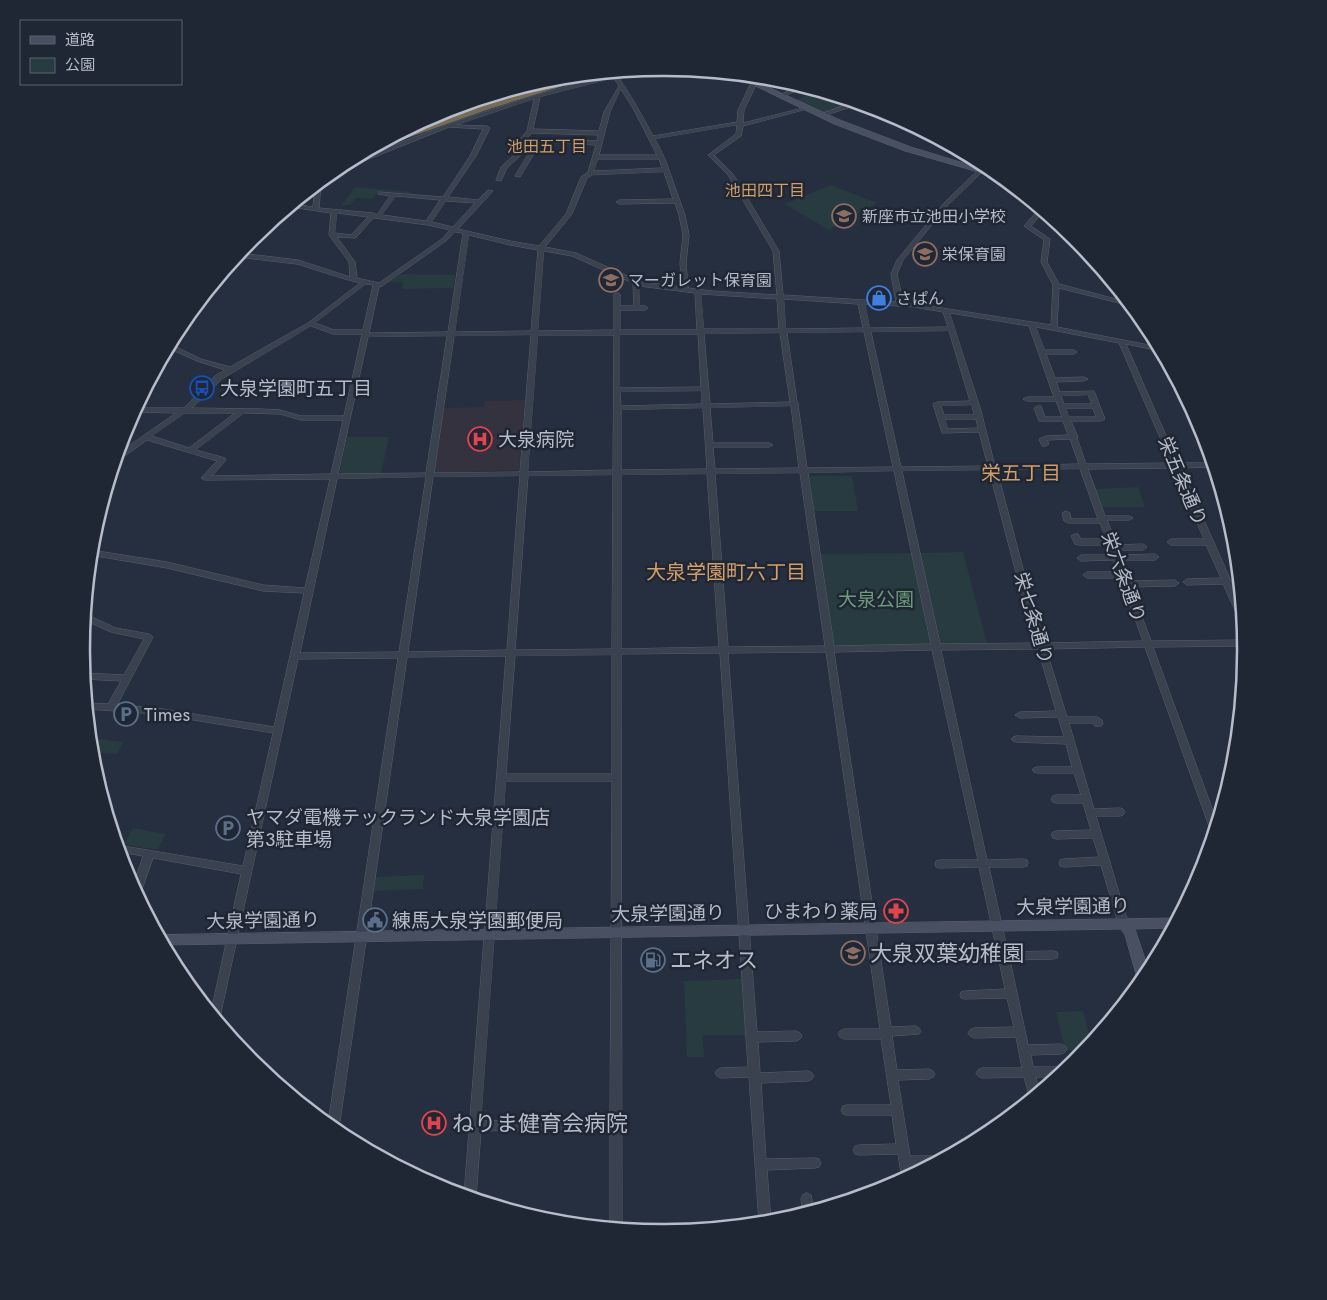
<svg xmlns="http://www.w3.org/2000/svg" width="1327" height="1300" font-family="Jost,'Noto Sans JP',sans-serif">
	<rect width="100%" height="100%" fill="#262f3f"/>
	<polygon fill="#353240" points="525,400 519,470 436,473 433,470 442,408 484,407 485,401"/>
	<g fill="#283b40">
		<polygon points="818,91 855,102 822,113 795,100"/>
		<polygon points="831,185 877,203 829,230 785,204"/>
		<polygon points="355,187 411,192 412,194 377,192 372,199 356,198 350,205 342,205"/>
		<polygon points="402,274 455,275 453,288 402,289 403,282 389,282"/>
		<polygon points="347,437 389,437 381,474 343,474 340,471"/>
		<polygon points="809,476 852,476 858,511 814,511"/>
		<polygon points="1138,487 1145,507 1102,507 1095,489"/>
		<polygon points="963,552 987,644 939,645 919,553"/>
		<polygon points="913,553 932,642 928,645 839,646 834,644 820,554"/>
		<polygon points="90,738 123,742 117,754 91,752"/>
		<polygon points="133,828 166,834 157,850 124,844"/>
		<polygon points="424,875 423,889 373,891 375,877"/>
		<polygon points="746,979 750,1035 703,1035 704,1057 687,1057 684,981"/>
		<polygon points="1083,1011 1091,1043 1085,1050 1065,1050 1056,1012"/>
	</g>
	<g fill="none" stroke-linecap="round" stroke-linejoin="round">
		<g stroke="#585f6c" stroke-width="1">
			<g id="street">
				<polygon points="645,69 645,71 640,73 637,71"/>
				<path d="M615,74L617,75C630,94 642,115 653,136L737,122L738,110L750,85L753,83L756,85L744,110L743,123L807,107V109L743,126L741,136L714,155L733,174L779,251L783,295L896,302L891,274L897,260L944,203L984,164L988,166L948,205L903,260L897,274L903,302L1051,325L1053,285L1041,262L1044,240L1024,226L1039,209L1043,212L1031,226L1050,239L1047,262L1059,284L1127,302L1131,306L1059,288L1057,327L1159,347L1161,351L1126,344L1178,463H1212L1213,467L1181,468L1242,606L1243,622L1239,619L1223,584L1187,585L1183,582L1187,579L1221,578L1206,545H1171L1167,542L1171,539H1204L1173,468L1088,469L1105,516H1129L1133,518L1129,520H1107L1116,542V545L1143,544L1147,547L1143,550H1118L1120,555L1155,554L1159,557L1155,560H1121L1128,575L1129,581L1175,580L1179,583L1175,586L1131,587L1151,641L1245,640L1246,646L1153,647L1217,822L1214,832L1210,829L1145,647L1046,649L1067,717H1097L1102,720L1103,724L1101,726H1095L1093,723H1069L1094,809L1120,808L1123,809L1125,812L1123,815L1120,816H1096L1126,916L1130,924L1129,927L1125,928L1121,927L1116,916L1101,865L1064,867L1060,866L1059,863L1060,860L1064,859L1099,857L1093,838L1056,839L1053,838L1051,835L1053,832L1056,831L1091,830L1083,803H1056L1053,802L1051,799L1053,796L1056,795H1081L1074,773H1037L1034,772L1032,770L1034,768L1037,767H1072L1066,744L1016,742L1013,741L1011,739L1013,737L1016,736L1064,737L1058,717L1020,718L1015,715L1020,712L1056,711L1038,649L941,650L987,860L1023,859L1027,860L1028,863L1027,866L1023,867H989L1008,952L1053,951L1057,952L1058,955L1057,958L1053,959L1010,960L1028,1045L1061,1044L1065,1046L1067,1049L1065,1052L1061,1054L1031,1055L1033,1067H1063L1067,1069L1057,1077H1036L1039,1092L1030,1099L1024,1077L982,1078L978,1076L976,1073L978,1070L982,1068H1022L1016,1037L974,1038L970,1036L968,1033L970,1030L974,1028L1014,1027L1007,998L965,999L961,998L960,995L961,992L965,991L1005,989L979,867L940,868L936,867L935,864L936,861L940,860H978L932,650L834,652L891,1027L915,1026L919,1028L921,1031L919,1034L892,1036L897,1070L929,1069L933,1071L935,1074L933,1077L929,1079L898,1080L910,1156H937L942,1159L927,1167H911L913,1174L902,1180L898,1154L859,1155L855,1154L853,1150L855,1146L859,1145L896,1144L892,1115H847L843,1114L841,1110L843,1106L847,1105H891L881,1039H844L840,1037L838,1034L840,1031L844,1029H880L826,652L728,653L757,1032L796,1031L800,1033L802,1036L800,1039L796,1041L758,1042L760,1073L808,1071L812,1073L814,1076L812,1079L808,1081L761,1083L766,1159L815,1158L819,1159L821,1163L819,1167L815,1168L767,1170L771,1222L759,1223L749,1077L721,1078L717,1076L715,1073L717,1070L721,1068L748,1067L720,653L621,654L622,1228L610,1227V1128L481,1131L476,1197L475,1199L464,1195L506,656L407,657L339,1128L337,1132L328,1124L398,658L298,659L220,1017L218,1021L211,1012L241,874L153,858L141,892L137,896L133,887L143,856L119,852L117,845L243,866L273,733L157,714L87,709V703L108,704L121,681L84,679L83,673L124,675L144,639L111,632L84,620L85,614L116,628L149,634L153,637L117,705L157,708L274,727L304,593L263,591L167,568L90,555L91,550L167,562L263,585L305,588L330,479L205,480L201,478L217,461L147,440L119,460H115L117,454L176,413L133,412L136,408H184L216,375L225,370L197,361L168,348L170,344L201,359L230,367L308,323L360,283L345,279L297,264L237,257L239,253L298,260L350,277L349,262L329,235L331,213L290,207L294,204L313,207L315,186L319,183L321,184L319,208L373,213L377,215L390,196L378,194V192L443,197L470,156L483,129L449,127L334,173H331L338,168C428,130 519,97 615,74ZM614,78L619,86L604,112L599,131L533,129L540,97ZM621,89L634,110L657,155H599L610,112ZM534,99L527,131L520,139L515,154L501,167L496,180L501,181L507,168L521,155L526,139L532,133L598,135L597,141L537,139L515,176L520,177L541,142L596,145L588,172L581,177L566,214L539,246L510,241L458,229L493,191L488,190L478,200L448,197L476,156L490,128L487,126L456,125ZM737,125L736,134L708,155L728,175L773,251L777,295L712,291L688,288L686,263L689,235L685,215L665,159L655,139ZM598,159H659L662,168L594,171ZM664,172L673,199L619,200L616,202L619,204L675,203L679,215L683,235L680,263L682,287L641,282L576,253L545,247L572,214L587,178L592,175ZM396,196L440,200L426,221L382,215ZM446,201L475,203L453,227L432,222ZM337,213L368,217L351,235L335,233ZM374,218L428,225L450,230L442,239L379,283L357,278L355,262L337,237L355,238ZM455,232L463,233L448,332L369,333L379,287L382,286L446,241ZM469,235L510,245L538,250L531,331L455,332ZM544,251L572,256L633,283L634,306H620V294L617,292L614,294V330L538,331ZM366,284L373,285L363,330H334L315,323ZM639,286L695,293L697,330H620V310H645L648,308L645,306H640ZM701,294L777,299L779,329H704ZM784,299L858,304L863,328L786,329ZM865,304L914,307L943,312L948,327L870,328ZM950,313L1029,326L1054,397H1027L1023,399L1027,401H1056L1062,417H1045L1041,406H1038L1034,408L1039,421H1063L1068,435L1046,436L1039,439L1042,446H1045L1049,444L1047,440L1070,439L1079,464L995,466L981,411ZM311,326L333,334H362L344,416H301L280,410L261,409L192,408L222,379ZM1036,327L1119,343L1171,463L1086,464L1077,438L1078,437L1071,421H1101L1105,419L1094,391L1060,392L1056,382L1084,381L1088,379L1084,377L1055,378L1046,354H1074L1077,352L1074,350H1045ZM949,331L970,401L937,402L933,404L942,433L979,432L988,466L901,467L871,332ZM864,332L893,467L807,468L798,405L799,404L797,402L787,333ZM780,333L790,402L710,404L704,334ZM620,334H698L701,387L620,388ZM531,335L520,472L434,473L454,336ZM538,335H614L613,470L528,472ZM447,336L426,473L338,474L368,337ZM702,391V404L621,406L620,392ZM1088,395L1092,404H1064L1061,396ZM972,405L974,415H944L941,406ZM791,406L799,468L715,469L713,447H769L773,445L769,443H713L710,408ZM703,408L707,469L621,470V410ZM1066,408H1093L1096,417H1069ZM185,413H235L189,448L152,436ZM244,413L280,414L301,420H343L331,474L212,476L226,460L225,458L196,450ZM945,419H976L978,428L948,429ZM1080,469L1098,519H1071L1070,513L1066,511L1062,513L1064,521L1068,523H1100L1106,539H1081L1078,534H1075L1071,536L1075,544L1078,545H1108L1111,555H1081L1077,558L1081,561L1113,560L1118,572H1087L1083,575L1087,578H1120L1143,641L1045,643L1027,584L997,470ZM989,470L1019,584L1036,643L940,644L902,471ZM894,471L931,644L834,646L808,473ZM800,473L825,646L728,647L715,474ZM707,474L719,647L621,649V475ZM613,475L612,649L515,650L528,476ZM520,476L507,650L408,652L433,477ZM426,477L399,652L300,653L337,479ZM612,655V774H506L515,656ZM506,781H612L610,1118L481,1121Z"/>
				<polygon points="801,86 805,87 782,97 777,96"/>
				<polygon points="855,102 860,104 823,116 818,115"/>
				<polygon points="807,1193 811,1195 814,1210 803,1214 801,1199 803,1195"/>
			</g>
		</g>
		<g stroke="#585f6c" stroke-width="1">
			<g id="secondary">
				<polygon points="672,68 692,70 689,72 640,73 615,78 609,73"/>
				<polygon points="731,74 742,75 840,120 911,147 996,173 1003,179 905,151 834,124"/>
				<polygon points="1175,918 1177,918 1172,928 1135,929 1149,971 1141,982 1137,978 1125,935 1121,929 164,945 159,935"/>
			</g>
		</g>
		<g stroke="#454c59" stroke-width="1">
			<path id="highway" d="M601,74L492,108L381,147H375C423,121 478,106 530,91C553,84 577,74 601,74Z"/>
		</g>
		<use href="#street" fill="#3a414f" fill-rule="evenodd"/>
		<use href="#secondary" fill="#485062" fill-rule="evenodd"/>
		<use href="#highway" fill="#756b57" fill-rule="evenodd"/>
	</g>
	<defs>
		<g id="school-ring" transform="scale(1.25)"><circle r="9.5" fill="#1f2634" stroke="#8d6e63" stroke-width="1.5"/><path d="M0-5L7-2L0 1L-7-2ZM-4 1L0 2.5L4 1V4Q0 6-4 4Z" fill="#8d6e63"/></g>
		<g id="shop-ring" transform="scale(1.25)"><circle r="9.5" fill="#1f2634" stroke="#3f7fe0" stroke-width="1.5"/><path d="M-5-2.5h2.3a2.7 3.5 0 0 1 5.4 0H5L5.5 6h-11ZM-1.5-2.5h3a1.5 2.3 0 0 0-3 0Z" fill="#3f7fe0"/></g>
		<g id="bus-ring" transform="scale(1.25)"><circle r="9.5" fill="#1f2634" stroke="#1a4fb4" stroke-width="1.5"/><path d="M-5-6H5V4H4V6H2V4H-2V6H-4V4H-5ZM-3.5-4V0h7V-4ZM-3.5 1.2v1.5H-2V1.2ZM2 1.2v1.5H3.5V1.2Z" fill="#1a4fb4"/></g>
		<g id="hospital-ring" transform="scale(1.25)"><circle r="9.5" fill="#1f2634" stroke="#e0444e" stroke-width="1.5"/><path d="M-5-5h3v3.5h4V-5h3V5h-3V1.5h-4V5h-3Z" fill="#e0444e"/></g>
		<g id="parking-ring" transform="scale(1.25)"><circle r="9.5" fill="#1f2634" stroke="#5c6f8a" stroke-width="1.5"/><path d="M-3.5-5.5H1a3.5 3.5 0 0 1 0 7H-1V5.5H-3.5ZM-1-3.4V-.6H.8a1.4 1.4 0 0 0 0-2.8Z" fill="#5c6f8a"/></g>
		<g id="pharmacy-ring" transform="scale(1.25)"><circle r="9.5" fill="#1f2634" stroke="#e0444e" stroke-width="1.5"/><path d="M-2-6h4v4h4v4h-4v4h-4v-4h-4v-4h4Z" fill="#e0444e"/></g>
		<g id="civic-ring" transform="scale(1.25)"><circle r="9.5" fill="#1f2634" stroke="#5c6f8a" stroke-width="1.5"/><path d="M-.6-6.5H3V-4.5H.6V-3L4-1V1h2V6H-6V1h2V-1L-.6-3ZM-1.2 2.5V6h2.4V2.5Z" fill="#5c6f8a"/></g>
		<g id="fuel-ring" transform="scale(1.25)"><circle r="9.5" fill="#1f2634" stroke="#5c6f8a" stroke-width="1.5"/><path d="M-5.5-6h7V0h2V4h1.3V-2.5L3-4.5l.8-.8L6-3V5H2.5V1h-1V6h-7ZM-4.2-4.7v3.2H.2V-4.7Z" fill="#5c6f8a"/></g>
	</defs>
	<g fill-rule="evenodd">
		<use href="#school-ring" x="844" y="216"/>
		<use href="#school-ring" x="925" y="254"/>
		<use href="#school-ring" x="611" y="280"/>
		<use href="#shop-ring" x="879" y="298"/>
		<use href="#bus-ring" x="202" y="388"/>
		<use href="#hospital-ring" x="480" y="439"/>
		<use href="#parking-ring" x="126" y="714"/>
		<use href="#parking-ring" x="228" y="828"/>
		<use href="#pharmacy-ring" x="896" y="911"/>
		<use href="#civic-ring" x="375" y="920"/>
		<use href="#school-ring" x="853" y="953"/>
		<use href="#fuel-ring" x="653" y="960"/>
		<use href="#hospital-ring" x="434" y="1123"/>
	</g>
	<g text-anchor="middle" stroke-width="5" stroke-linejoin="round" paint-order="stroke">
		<g font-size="16" fill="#d29e69" stroke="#1f2634">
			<text x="547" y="152">池田五丁目</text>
			<text x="765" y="196">池田四丁目</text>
		</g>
		<g font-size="16" fill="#b6bcc9" stroke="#1f2634" text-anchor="start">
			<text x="862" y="222">新座市立池田小学校</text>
			<text x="942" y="260">栄保育園</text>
			<text x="628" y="286">マーガレット保育園</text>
			<text x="896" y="304">さぱん</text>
		</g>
		<g font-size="19" fill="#b6bcc9" stroke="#1f2634" text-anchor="start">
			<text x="220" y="395">大泉学園町五丁目</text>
			<text x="498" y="446">大泉病院</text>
			<text x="144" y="721">Times</text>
			<text x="246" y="824">ヤマダ電機テックランド大泉学園店<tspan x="246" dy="22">第3駐車場</tspan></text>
			<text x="878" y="918" text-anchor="end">ひまわり薬局</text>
			<text x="392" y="927">練馬大泉学園郵便局</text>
		</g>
		<g font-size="19" fill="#b6bcc9" stroke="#1f2634">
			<text transform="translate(1183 481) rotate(67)" y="7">栄五条通り</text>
			<text transform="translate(1124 577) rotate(70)" y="7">栄六条通り</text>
			<text transform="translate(1034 618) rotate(74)" y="7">栄七条通り</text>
			<text transform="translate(1073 906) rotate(-1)" y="7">大泉学園通り</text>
			<text transform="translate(668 913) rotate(-1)" y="7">大泉学園通り</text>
			<text transform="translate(263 920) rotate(-1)" y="7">大泉学園通り</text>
		</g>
		<g font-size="19" fill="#6e9a7b" stroke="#1f2634">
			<text x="876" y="606">大泉公園</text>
		</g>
		<g font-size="20" fill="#d29e69" stroke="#1f2634">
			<text x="1021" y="480">栄五丁目</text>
			<text x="726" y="579">大泉学園町六丁目</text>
		</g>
		<g font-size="22" fill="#b6bcc9" stroke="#1f2634" text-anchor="start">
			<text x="870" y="961">大泉双葉幼稚園</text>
			<text x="670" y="968">エネオス</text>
			<text x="452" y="1131">ねりま健育会病院</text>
		</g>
	</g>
	<path d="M0 0H1327V1300H0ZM663 76H664A573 573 0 0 1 1237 649V651A573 573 0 0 1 664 1224H663A573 573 0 0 1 90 651V649A573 573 0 0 1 663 76Z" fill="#1f2634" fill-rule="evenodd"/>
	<path fill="none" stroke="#b6bcc9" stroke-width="2.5" d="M663 76H664A573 573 0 0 1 1237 649V651A573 573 0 0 1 664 1224H663A573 573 0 0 1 90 651V649A573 573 0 0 1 663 76Z"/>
	<rect x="20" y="20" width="162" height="65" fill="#1f2634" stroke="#5b6270"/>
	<rect x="30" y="36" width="25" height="8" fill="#485062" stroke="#5b6270"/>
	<text x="65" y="45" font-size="15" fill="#b6bcc9">道路</text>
	<rect x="30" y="58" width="25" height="15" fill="#283b40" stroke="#5b6270"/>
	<text x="65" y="70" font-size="15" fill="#b6bcc9">公園</text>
</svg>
